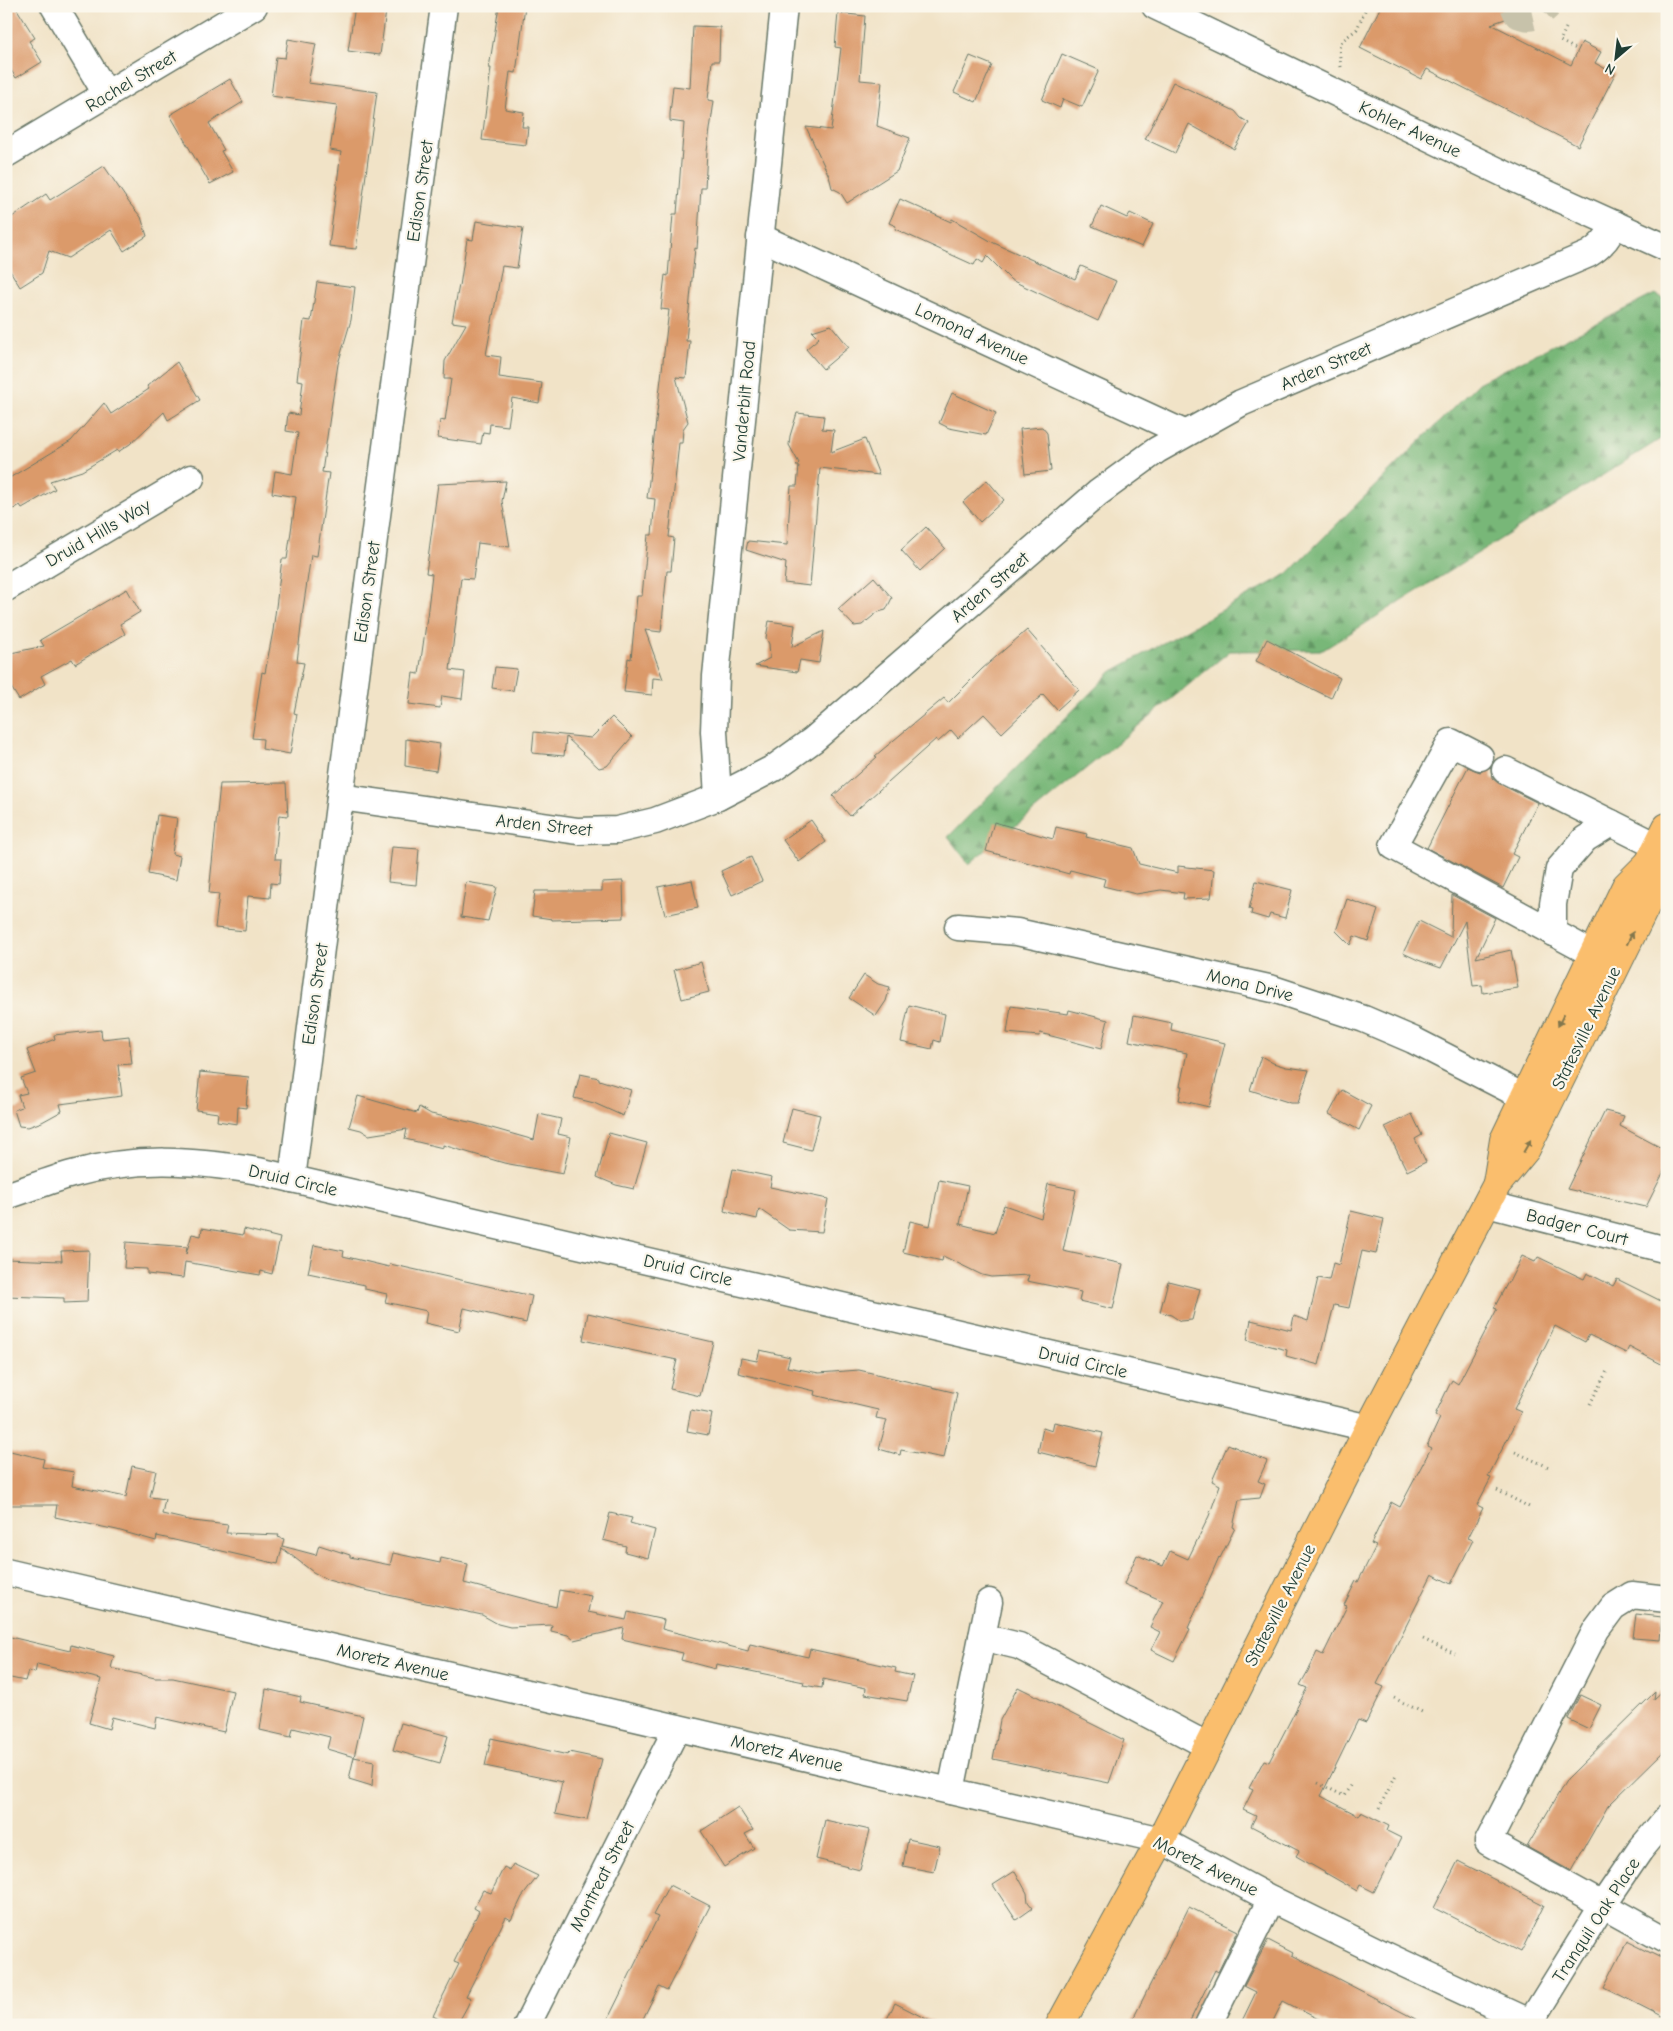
<svg xmlns="http://www.w3.org/2000/svg" width="1673" height="2031" font-family="'Comic Neue',sans-serif">
	<defs>
		<pattern id="forest-firs" width="22" height="20" patternUnits="userSpaceOnUse" patternTransform="scale(1.25)"><rect width="22" height="20" fill="#78b778"/><path d="M5 1l3.5 6h-7zM16 11l3.5 6h-7z" fill="#629663"/></pattern>
	</defs>
	<rect width="100%" height="100%" fill="#fbf7ec"/>
	<filter id="ink" filterUnits="userSpaceOnUse"><feTurbulence type="fractalNoise" baseFrequency=".02" numOctaves="2"/><feDisplacementMap in="SourceGraphic" scale="10" xChannelSelector="R" yChannelSelector="G"/><feConvolveMatrix kernelMatrix="1 2 1 2 8 2 1 2 1" color-interpolation-filters="sRGB"/></filter>
	<filter id="wash" filterUnits="userSpaceOnUse"><feTurbulence type="fractalNoise" baseFrequency=".0096" numOctaves="4" result="noise"/><feDisplacementMap in="SourceGraphic" scale="20" xChannelSelector="R" yChannelSelector="G"/><feGaussianBlur stdDeviation="1.12" result="paint"/><feColorMatrix in="noise" values="0 0 0 0 0 0 0 0 0 0 0 0 0 0 0 0 0 1.4 0 .05"/><feComposite in="paint" operator="in"/></filter>
	<g filter="url(#wash)">
		<rect width="100%" height="100%" fill="#f1e3c7"/>
		<polygon fill="url(#forest-firs)" stroke="#4c7a56" points="1655,294 1667,300 1667,435 1323,650 1230,651 969,864 948,837 1111,672 1287,574 1478,383"/>
		<g id="blocks">
			<g fill="#db9a6b">
				<polygon points="6,6 15,6 35,38 29,41 42,62 16,78 6,62"/>
				<polygon points="355,6 386,11 380,55 348,51"/>
				<polygon points="499,6 525,6 516,73 510,72 505,109 524,112 522,127 528,127 526,145 482,140 491,68 489,68"/>
				<polygon points="1381,6 1533,6 1534,9 1491,24 1571,65 1582,42 1601,52 1595,63 1615,74 1578,146 1427,69 1421,79 1360,48"/>
				<polygon points="838,13 865,16 860,80 882,82 877,126 910,138 897,171 847,203 840,192 832,188 829,176 806,127 831,130 841,48 835,47"/>
				<polygon points="693,26 720,27 719,61 712,61 708,100 714,101 707,151 705,188 701,188 697,249 695,248 686,341 690,341 686,378 676,377 688,422 683,429 682,443 679,443 669,537 674,538 671,571 667,571 661,632 645,630 663,679 653,678 652,695 624,692 628,658 631,659 637,596 642,596 648,535 652,535 655,499 647,498 669,310 661,309 665,275 668,276 673,214 677,214 684,123 670,121 670,114 673,86 690,88"/>
				<polygon points="288,39 316,44 308,83 377,92 356,249 329,246 341,152 330,150 337,105 271,96 276,57 285,58"/>
				<polygon points="1062,54 1099,70 1082,107 1063,99 1060,108 1042,100"/>
				<polygon points="970,56 992,65 976,102 954,92"/>
				<polygon points="230,79 243,102 209,123 224,150 221,151 233,172 210,184 170,115"/>
				<polygon points="1173,82 1235,111 1241,118 1249,123 1234,149 1189,124 1175,153 1145,139"/>
				<polygon points="104,166 130,204 141,217 147,236 124,251 111,230 68,258 49,251 42,273 20,287 6,264 6,221 46,194 50,200"/>
				<polygon points="900,199 951,222 952,219 994,243 1075,279 1081,266 1116,281 1098,321 1011,280 987,256 983,263 977,259 974,265 895,229 896,226 889,223"/>
				<polygon points="1101,206 1127,218 1130,213 1153,224 1142,247 1092,226"/>
				<polygon points="476,221 523,228 517,268 502,266 486,355 501,357 499,377 542,383 539,403 512,398 508,426 490,424 489,433 483,432 481,444 438,438 440,420 445,421 451,379 444,379 445,361 466,324 452,322 459,285 460,286 467,239 473,240"/>
				<polygon points="317,282 355,287 351,320 338,364 330,416 322,472 329,473 317,556 311,555 303,609 297,662 304,663 294,713 297,714 290,754 262,749 263,739 252,738 262,672 265,673 273,631 282,559 287,559 296,497 272,493 275,471 292,474 298,433 286,431 288,413 299,415 303,381 297,380 304,320 311,321"/>
				<polygon points="831,325 849,347 823,369 806,349 819,338 812,331"/>
				<polygon points="177,362 200,400 168,420 164,412 130,444 118,452 117,450 82,471 50,481 55,489 22,508 20,505 6,514 6,480 71,441 104,403 111,414 149,389 147,386"/>
				<polygon points="952,393 996,413 986,435 949,428 939,423"/>
				<polygon points="797,413 824,416 822,429 834,430 831,452 865,439 879,475 820,468 810,586 784,583 786,563 746,550 748,541 787,545 791,486 797,486 799,466 796,466 799,463 789,445 790,436"/>
				<polygon points="1042,427 1047,433 1051,471 1025,474 1020,429"/>
				<polygon points="987,480 1004,500 980,522 963,502"/>
				<polygon points="506,481 502,501 510,547 478,543 473,579 461,578 450,670 465,672 462,699 442,696 440,708 409,704 413,673 419,674 427,617 432,574 426,573 438,484"/>
				<polygon points="926,527 945,548 920,571 901,550"/>
				<polygon points="874,577 892,598 886,610 878,612 862,625 854,626 838,609"/>
				<polygon points="127,589 140,612 120,624 125,634 75,664 72,659 41,676 45,684 19,700 6,679 6,654 44,646 40,640"/>
				<polygon points="769,621 795,625 792,647 824,631 819,663 800,660 797,672 755,666 770,658 769,644 766,638"/>
				<polygon points="1027,630 1079,690 1057,710 1043,694 1002,733 984,714 958,738 951,730 938,742 936,739 850,816 833,796 877,757 875,756 944,698 948,703 982,669"/>
				<polygon points="1267,639 1340,678 1331,698 1256,661"/>
				<polygon points="495,667 517,669 513,691 492,688"/>
				<polygon points="612,717 632,737 607,766 599,768 566,737 564,756 532,753 534,732 591,738"/>
				<polygon points="406,739 440,744 436,771 405,766"/>
				<polygon points="1468,767 1480,772 1491,767 1492,778 1498,783 1538,803 1512,854 1518,857 1503,888 1427,848"/>
				<polygon points="286,783 288,816 279,815 275,859 281,859 279,884 271,883 270,898 248,896 245,931 215,928 219,894 209,893 220,784"/>
				<polygon points="157,815 177,818 172,854 180,856 176,880 148,874"/>
				<polygon points="811,820 826,842 799,862 783,840"/>
				<polygon points="994,822 1053,839 1056,827 1087,834 1086,837 1133,848 1139,864 1178,873 1178,866 1214,870 1211,898 1183,899 1184,893 1161,890 1136,894 1103,886 1105,879 1070,870 1069,874 986,851"/>
				<polygon points="392,847 419,849 416,885 388,882"/>
				<polygon points="751,857 762,881 732,895 721,871"/>
				<polygon points="692,880 698,908 665,915 658,887"/>
				<polygon points="623,881 624,918 552,920 552,919 532,916 535,891 602,891 602,882"/>
				<polygon points="1256,881 1292,890 1285,918 1270,914 1268,919 1251,914 1252,910 1249,909"/>
				<polygon points="466,882 497,887 488,921 461,917"/>
				<polygon points="1452,895 1495,918 1476,958 1511,950 1518,988 1483,993 1482,985 1473,986 1465,921 1441,968 1418,960 1403,953 1419,921 1451,937"/>
				<polygon points="1347,899 1378,910 1368,941 1354,936 1350,945 1336,931"/>
				<polygon points="701,962 709,992 682,999 674,970"/>
				<polygon points="864,975 878,984 890,987 886,1001 876,1016 849,998"/>
				<polygon points="909,1005 945,1014 940,1042 934,1040 932,1049 901,1042"/>
				<polygon points="1011,1006 1068,1014 1069,1010 1108,1020 1101,1049 1040,1033 1039,1036 1007,1033"/>
				<polygon points="1134,1015 1172,1023 1171,1030 1225,1043 1209,1107 1179,1100 1182,1086 1180,1086 1187,1053 1129,1041"/>
				<polygon points="101,1030 102,1039 129,1036 132,1064 118,1065 122,1096 60,1104 62,1111 42,1122 28,1127 19,1126 14,1110 22,1107 18,1095 27,1093 21,1078 36,1073 27,1050 55,1039 54,1035"/>
				<polygon points="1261,1056 1273,1063 1286,1067 1309,1070 1298,1103 1291,1103 1250,1090"/>
				<polygon points="200,1072 249,1077 246,1108 238,1107 237,1124 217,1121 218,1113 196,1110"/>
				<polygon points="580,1074 599,1078 599,1080 631,1090 623,1116 594,1103 574,1098"/>
				<polygon points="1342,1090 1371,1106 1359,1130 1329,1114"/>
				<polygon points="358,1096 417,1113 419,1107 431,1114 474,1123 534,1140 539,1114 561,1119 558,1134 571,1137 563,1174 504,1163 443,1145 443,1148 405,1139 407,1129 369,1135 361,1130 349,1127"/>
				<polygon points="792,1108 820,1115 811,1150 783,1143"/>
				<polygon points="1605,1111 1624,1116 1620,1126 1667,1151 1667,1165 1646,1207 1567,1189"/>
				<polygon points="1412,1114 1422,1135 1415,1139 1426,1162 1407,1171 1385,1127"/>
				<polygon points="609,1133 647,1143 634,1189 616,1185 597,1177"/>
				<polygon points="733,1169 772,1177 770,1187 828,1199 822,1232 789,1230 759,1209 757,1219 724,1211"/>
				<polygon points="939,1180 968,1186 960,1224 995,1233 1004,1205 1041,1218 1048,1184 1076,1190 1063,1251 1123,1264 1113,1309 1079,1301 1081,1292 1027,1281 1029,1275 991,1277 982,1275 943,1256 942,1261 903,1252 910,1221 930,1226"/>
				<polygon points="1351,1211 1384,1219 1376,1254 1362,1251 1349,1308 1334,1305 1319,1365 1286,1356 1287,1350 1247,1340 1251,1320 1291,1330 1294,1316 1308,1321 1318,1278 1329,1280 1333,1263 1339,1265"/>
				<polygon points="202,1228 243,1235 244,1229 280,1238 272,1274 261,1271 260,1275 185,1262 183,1278 147,1274 147,1269 124,1268 126,1242 187,1247 186,1254 192,1234 201,1236"/>
				<polygon points="314,1245 344,1251 343,1256 389,1267 390,1264 532,1296 526,1323 464,1308 459,1331 425,1323 427,1311 385,1302 387,1294 365,1289 365,1285 308,1273"/>
				<polygon points="89,1250 87,1302 64,1303 64,1298 6,1296 6,1259 62,1261 61,1251"/>
				<polygon points="1522,1256 1535,1262 1538,1257 1584,1279 1587,1273 1613,1286 1617,1279 1667,1304 1667,1367 1629,1347 1626,1353 1589,1335 1585,1342 1555,1326 1514,1409 1521,1412 1488,1477 1491,1478 1477,1505 1483,1508 1468,1538 1473,1540 1451,1584 1432,1574 1377,1684 1384,1687 1366,1723 1358,1720 1321,1796 1359,1816 1361,1812 1389,1826 1387,1831 1401,1838 1374,1892 1360,1885 1357,1891 1296,1856 1299,1851 1251,1826 1256,1816 1243,1810 1253,1790 1249,1788 1264,1760 1269,1762 1307,1688 1300,1685 1308,1671 1317,1652 1323,1655 1347,1606 1344,1605 1356,1581 1358,1582 1376,1546 1371,1544 1391,1502 1400,1507 1431,1448 1427,1446 1440,1418 1435,1415 1445,1394 1452,1380 1458,1384 1497,1309 1494,1308 1508,1282 1509,1282"/>
				<polygon points="1168,1281 1200,1289 1192,1320 1180,1321 1171,1315 1160,1312"/>
				<polygon points="588,1313 713,1342 700,1396 670,1389 677,1360 583,1340"/>
				<polygon points="760,1350 790,1357 787,1367 819,1373 859,1370 957,1393 944,1458 901,1450 900,1455 879,1449 887,1420 876,1418 878,1410 814,1395 815,1391 738,1373 741,1358 757,1361"/>
				<polygon points="691,1410 712,1414 708,1435 687,1431"/>
				<polygon points="1054,1422 1103,1433 1095,1466 1038,1452 1043,1428 1052,1431"/>
				<polygon points="1228,1444 1267,1461 1258,1481 1265,1484 1260,1498 1239,1500 1233,1527 1235,1528 1220,1558 1219,1557 1188,1628 1190,1629 1174,1661 1151,1650 1160,1632 1150,1627 1163,1601 1124,1584 1137,1555 1163,1566 1170,1551 1188,1559 1209,1516 1220,1485 1212,1481"/>
				<polygon points="6,1450 44,1459 42,1467 74,1472 72,1486 126,1497 132,1466 156,1471 150,1497 165,1499 162,1514 193,1521 228,1525 226,1533 279,1535 278,1537 284,1539 282,1546 316,1555 319,1545 350,1555 350,1557 390,1565 393,1553 440,1563 441,1558 468,1564 464,1583 556,1607 559,1590 591,1596 588,1612 626,1620 628,1612 664,1620 662,1629 748,1651 750,1644 808,1657 810,1649 896,1668 895,1672 913,1676 907,1701 865,1694 866,1688 823,1679 822,1688 803,1685 804,1682 716,1664 715,1669 681,1660 683,1653 622,1639 624,1628 574,1640 568,1635 551,1631 552,1625 510,1627 498,1624 482,1615 360,1589 328,1580 313,1572 282,1548 278,1564 157,1536 156,1541 117,1530 55,1517 57,1505 6,1505"/>
				<polygon points="610,1513 632,1518 630,1523 655,1530 648,1558 625,1552 626,1546 603,1540"/>
				<polygon points="1636,1614 1662,1617 1660,1640 1633,1638"/>
				<polygon points="6,1636 70,1651 71,1645 114,1656 111,1668 155,1678 173,1678 233,1691 224,1732 157,1717 155,1728 112,1717 109,1729 89,1723 101,1679 37,1664 35,1673 28,1671 25,1681 6,1677"/>
				<polygon points="1018,1687 1124,1740 1109,1783 993,1759 1000,1720"/>
				<polygon points="1667,1687 1667,1748 1608,1806 1571,1871 1527,1847 1567,1779 1655,1692 1654,1699"/>
				<polygon points="266,1689 301,1697 300,1702 363,1716 354,1757 327,1749 330,1737 293,1728 291,1737 260,1730"/>
				<polygon points="1580,1695 1601,1705 1589,1729 1568,1719"/>
				<polygon points="401,1723 448,1736 440,1763 393,1750"/>
				<polygon points="491,1738 568,1755 569,1752 602,1759 587,1820 555,1814 562,1782 485,1766"/>
				<polygon points="354,1757 374,1761 372,1786 349,1779"/>
				<polygon points="738,1807 753,1830 745,1834 754,1848 724,1867 701,1831"/>
				<polygon points="825,1820 870,1830 860,1870 816,1859"/>
				<polygon points="908,1839 940,1846 934,1872 903,1866"/>
				<polygon points="1458,1861 1544,1905 1521,1952 1434,1908"/>
				<polygon points="513,1864 538,1876 522,1897 511,1920 506,1917 466,1996 471,1998 467,2007 457,2025 450,2025 433,2016 459,1964 454,1962 479,1911 474,1908 483,1890 491,1893 504,1867 510,1870"/>
				<polygon points="1015,1871 1027,1893 1028,1902 1033,1908 1016,1920 993,1885"/>
				<polygon points="669,1885 710,1906 667,1990 659,1986 640,2025 605,2025 658,1917 653,1915"/>
				<polygon points="1189,1907 1238,1931 1218,1972 1215,1970 1188,2025 1130,2025"/>
				<polygon points="1268,1940 1293,1953 1292,1955 1427,2025 1330,2025 1283,2001 1271,2025 1240,2025 1256,1992 1244,1986"/>
				<polygon points="1627,1941 1667,1961 1667,2019 1604,1987"/>
				<polygon points="895,2003 938,2025 884,2025"/>
			</g>
		</g>
	</g>
	<g filter="url(#ink)">
		<use href="#blocks" fill-opacity="0" stroke="#687767" stroke-width="1"/>
		<g fill="none" stroke-linecap="round" stroke-linejoin="round">
			<path stroke="#c7c2aa" stroke-width="26" stroke-dasharray="26 13" stroke-linecap="butt" d="M1513,6L1517,15C1532,21 1538,17 1549,6"/>
			<g stroke="#687767" stroke-width="29">
				<g id="minor">
					<polyline points="54,6 107,95"/>
					<polyline points="1155,6 1515,179 1667,248"/>
					<polyline points="6,154 254,6"/>
					<polyline points="760,237 1184,433"/>
					<polyline points="6,588 191,478"/>
					<polyline points="1480,757 1451,742 1393,846 1593,954"/>
					<polyline points="1505,770 1657,846"/>
					<path d="M340,797L578,831L617,830L655,821L718,797L774,768L813,740L1098,493L1157,450L1241,403L1589,254C1602,246 1609,237 1615,224"/>
					<polyline points="718,797 714,731 716,676 784,6"/>
					<polyline points="958,927 1017,932 1273,989 1364,1019 1413,1040 1524,1097"/>
					<polyline points="1553,933 1553,904 1559,869 1585,839 1611,823"/>
					<polyline points="292,1179 340,797 444,6"/>
					<path d="M6,1196C28,1189 50,1180 72,1174C137,1156 192,1160 258,1171L1369,1428"/>
					<polyline points="1487,1204 1667,1250"/>
					<polyline points="6,1572 1161,1840 1271,1899 1383,1954 1536,2025"/>
					<polyline points="1667,1599 1632,1595 1613,1607 1596,1630 1488,1842 1667,1941"/>
					<polyline points="982,1637 1019,1646 1208,1746"/>
					<polyline points="951,1791 989,1602"/>
					<polyline points="527,2025 677,1728"/>
					<polyline points="1208,2025 1271,1899"/>
					<polyline points="1529,2025 1608,1897 1640,1850 1667,1818"/>
				</g>
			</g>
			<g stroke="#687767" stroke-width="30">
				<g id="major">
					<polyline points="1497,1183 1504,1140 1626,886 1649,863 1667,827"/>
					<polyline points="1060,2025 1161,1840 1369,1428 1497,1184 1526,1149 1651,895 1649,863"/>
				</g>
			</g>
			<g stroke="#687767" stroke-width="3" stroke-dasharray="1 4" stroke-linecap="butt">
				<polyline points="1566,28 1560,41 1578,50"/>
				<polyline points="1341,67 1339,48 1342,41 1357,29 1367,6"/>
				<polyline points="1590,1404 1607,1371"/>
				<polyline points="1515,1452 1551,1468"/>
				<polyline points="1497,1490 1531,1508"/>
				<polyline points="1423,1639 1455,1654"/>
				<polyline points="1394,1698 1424,1713"/>
				<polyline points="1318,1783 1344,1796 1351,1784"/>
				<polyline points="1379,1808 1396,1775"/>
			</g>
			<use href="#minor" stroke="#fff" stroke-width="26"/>
			<use href="#major" stroke="#fabe6d" stroke-width="28"/>
		</g>
		<defs><path id="oneway-solid" d="M-6-.8H1V-3.2L6.5 0L1 3.2V.8H-6Z" transform="scale(1.25)"/></defs>
		<g fill="#82774e">
			<use href="#oneway-solid" transform="translate(1630 938) rotate(-64)"/>
			<use href="#oneway-solid" transform="translate(1561 1020) rotate(116)"/>
			<use href="#oneway-solid" transform="translate(1527 1146) rotate(-60)"/>
		</g>
	</g>
	<g text-anchor="middle" stroke-width="4.5" stroke-linejoin="round" paint-order="stroke">
		<g font-size="18" fill="#1f3d34" stroke="#fbf7ec">
			<text transform="translate(131 81) rotate(-31)" y="6">Rachel Street</text>
			<text transform="translate(1410 129) rotate(25)" y="6">Kohler Avenue</text>
			<text transform="translate(420 191) rotate(-82)" y="6">Edison Street</text>
			<text transform="translate(972 334) rotate(25)" y="6">Lomond Avenue</text>
			<text transform="translate(1326 366) rotate(-23)" y="6">Arden Street</text>
			<text transform="translate(744 401) rotate(-85)" y="6">Vanderbilt Road</text>
			<text transform="translate(98 533) rotate(-30)" y="6">Druid Hills Way</text>
			<text transform="translate(990 587) rotate(-41)" y="6">Arden Street</text>
			<text transform="translate(367 592) rotate(-82)" y="6">Edison Street</text>
			<text transform="translate(544 825) rotate(6)" y="6">Arden Street</text>
			<text transform="translate(1250 985) rotate(14)" y="6">Mona Drive</text>
			<text transform="translate(315 994) rotate(-82)" y="6">Edison Street</text>
			<text transform="translate(1586 1028) rotate(-64)" y="6">Statesville Avenue</text>
			<text transform="translate(293 1180) rotate(13)" y="6">Druid Circle</text>
			<text transform="translate(1577 1227) rotate(14)" y="6">Badger Court</text>
			<text transform="translate(688 1270) rotate(13)" y="6">Druid Circle</text>
			<text transform="translate(1083 1362) rotate(13)" y="6">Druid Circle</text>
			<text transform="translate(1280 1605) rotate(-63)" y="6">Statesville Avenue</text>
			<text transform="translate(393 1662) rotate(13)" y="6">Moretz Avenue</text>
			<text transform="translate(787 1753) rotate(13)" y="6">Moretz Avenue</text>
			<text transform="translate(1206 1866) rotate(26)" y="6">Moretz Avenue</text>
			<text transform="translate(602 1876) rotate(-63)" y="6">Montreat Street</text>
			<text transform="translate(1596 1920) rotate(-57)" y="6">Tranquil Oak Place</text>
		</g>
	</g>
	<rect width="1673" height="2031" fill="none" stroke="#fbf7ec" stroke-width="25"/>
	<g transform="translate(1616 58) rotate(208)" stroke="#fbf7ec" stroke-width="4" paint-order="stroke">
	<path d="M0-4L9 19L0 12L-9 19Z" fill="#1f3d34"/>
	<text y="-8" font-size="14" font-weight="bold" text-anchor="middle" fill="#1f3d34">N</text>
	</g>
</svg>
